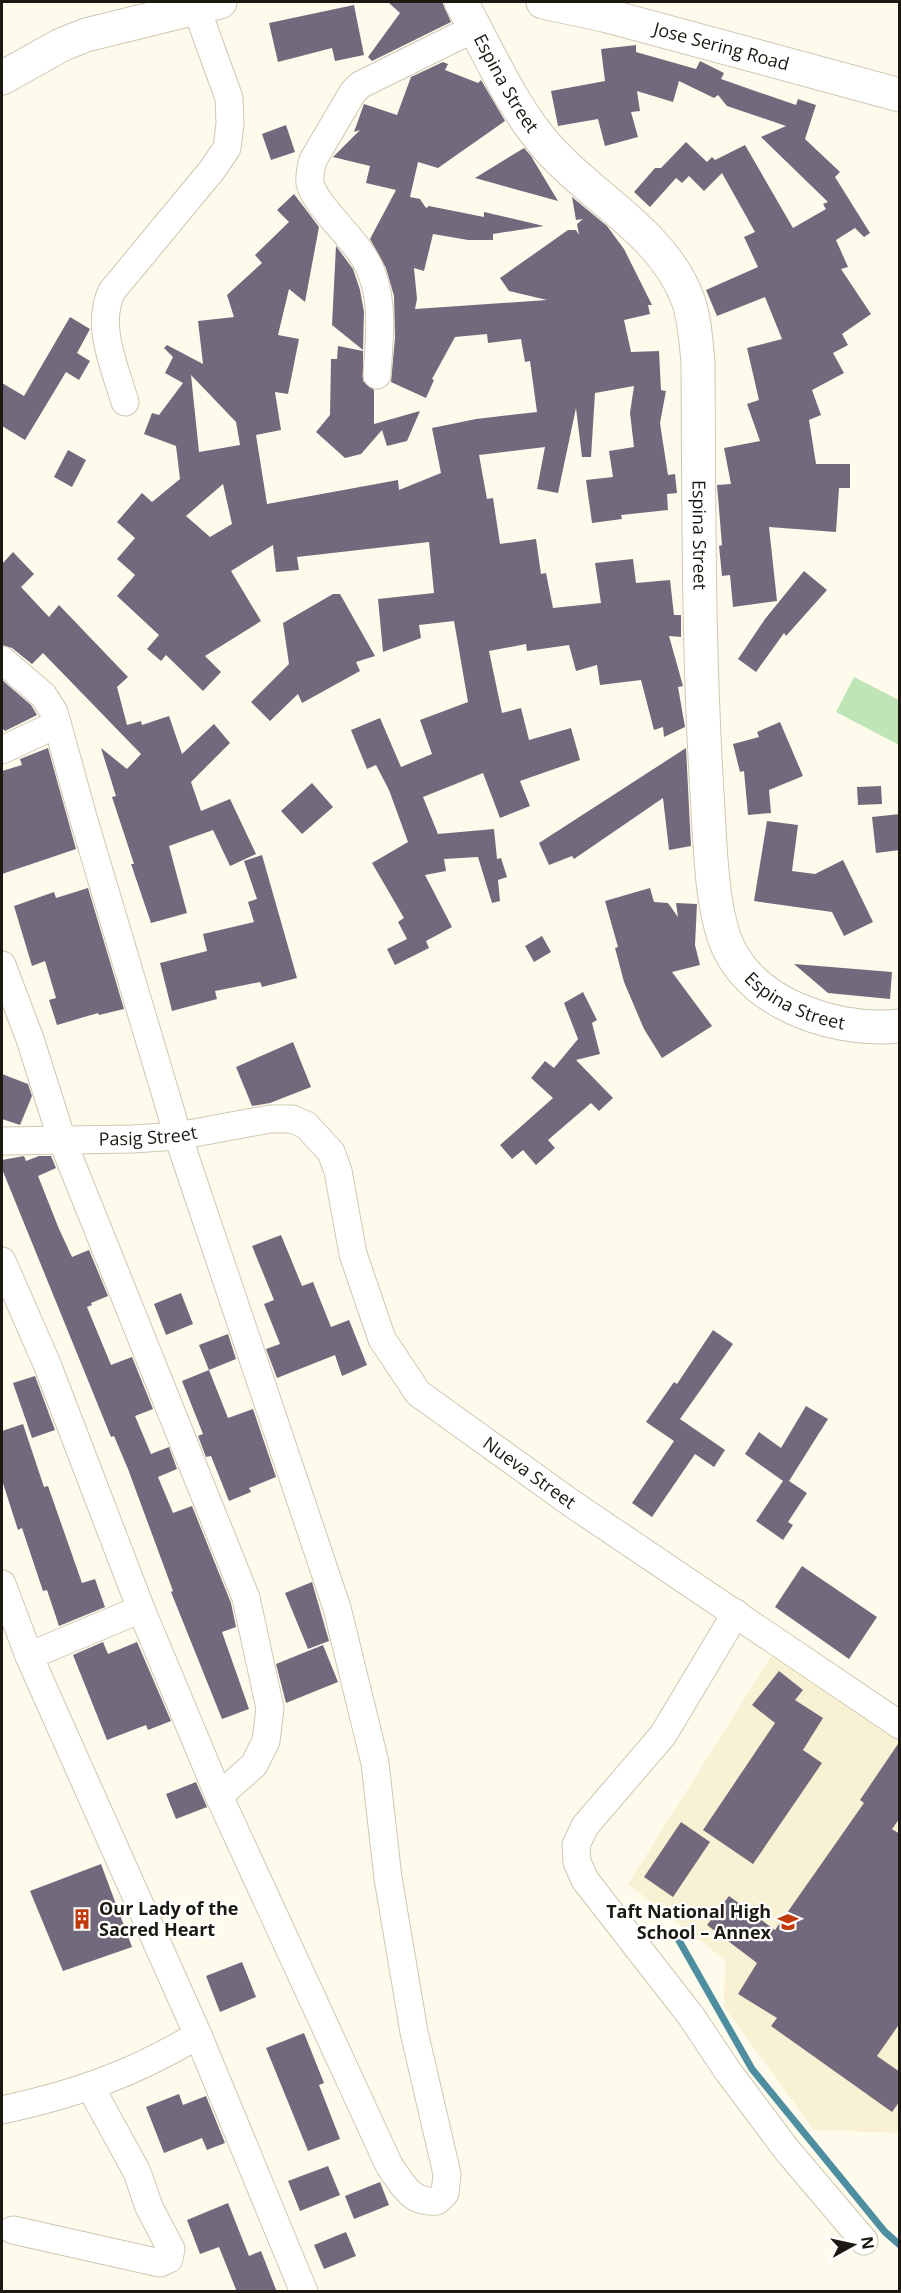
<svg xmlns="http://www.w3.org/2000/svg" width="901" height="2293" font-family="'Open Sans',sans-serif">
	<rect width="100%" height="100%" fill="#fefbed"/>
	<polygon fill="#f9f1d3" points="775,1650 899,1731 899,2133 814,2130 724,2007 725,1960 628,1884"/>
	<polygon fill="#bfe4b6" points="854,677 899,700 899,745 836,712"/>
	<g fill="none" stroke-linecap="round" stroke-linejoin="round">
		<polyline stroke="#4d8ea1" stroke-width="7" points="677,1937 752,2069 885,2232 900,2245"/>
	</g>
	<g fill="#72697c" fill-rule="evenodd">
		<polygon points="388,2 442,2 451,22 372,61 368,57 400,13"/>
		<polygon points="354,5 364,55 335,61 332,48 278,62 269,23"/>
		<polygon points="636,45 636,52 696,69 700,61 724,73 721,79 758,92 796,105 798,99 816,105 805,139 840,172 835,177 870,233 864,237 855,228 836,240 848,267 841,269 871,314 842,334 848,345 833,353 844,373 812,390 821,415 809,420 816,464 850,464 850,488 839,488 836,532 769,527 777,601 733,607 730,575 722,576 719,546 722,545 717,485 731,484 724,448 760,441 747,404 759,400 747,348 782,339 765,297 717,316 706,290 758,267 744,237 755,232 722,173 704,191 689,176 682,183 676,178 650,207 634,192 655,168 661,168 686,142 707,162 712,157 715,160 745,145 793,228 826,209 823,204 828,202 761,137 786,126 727,106 718,95 714,98 679,81 673,102 637,91 640,111 631,112 638,137 605,146 598,119 558,126 551,91 605,81 601,49"/>
		<path d="M443,62L448,64L445,70L478,83L481,80L505,121L438,168L418,162L410,197L420,199L426,208L429,206L484,217V212L544,226L493,234V240H468L433,234L424,271L414,268L417,299L415,309L547,300L509,291L500,278L568,230H576L579,235L577,224L583,219L576,220L572,197L607,226L624,249L652,305H648L650,314L624,320L631,352L659,351L661,390L666,391L660,423L663,443L668,475L675,474L677,493L667,494L668,510L621,515L622,519L592,523L586,480L613,477L609,451L634,447L630,413L634,386L595,393L591,457H582L576,408L558,493L537,489L545,447L479,455L487,499L493,498L500,544L536,539L541,574L546,573L553,608L601,603L595,563L633,559L636,583L670,580L674,615H681V637L669,636L683,686L678,687L685,727L664,737L663,727L654,730L641,680L600,685L597,665L576,671L569,645L527,651L526,644L489,651L502,713L521,708L529,740L571,728L580,760L520,781L530,806L500,818L483,773L423,797L438,834L494,829L497,859L501,858L507,877L498,880L500,901L492,903L478,857L444,859L446,871L425,875L452,927L426,941L429,948L395,965L387,949L407,939L398,922L404,918L372,863L408,842L389,790L376,765L367,769L351,730L380,718L401,767L432,754L420,720L468,702L454,621L419,625L421,638L383,652L378,599L434,593L429,542L297,557L299,570L276,572L273,545L231,571L261,621L205,656L221,672L203,691L166,655L161,661L147,649L159,635L117,596L135,575L117,559L135,538L117,522L142,493L152,502L180,479L176,446L144,434L152,413L159,415L183,383L165,373L173,357L164,348L167,345L203,364L198,321L234,317L227,295L262,263L255,255L289,222L277,210L294,194L319,227L305,302L289,289L278,335L299,339L288,394L275,392L281,430L256,435L267,504L398,480L399,490L441,473L432,428L476,419L537,412L530,361L525,362L521,339L488,343L487,334L455,337L432,379L434,380L426,398L391,382L395,338L394,296L386,268L370,239L396,190L366,183L370,166L333,157L360,130L354,132L364,104L397,115L411,77ZM191,375L236,422L240,445L199,452ZM223,484L232,524L210,537L186,516Z"/>
		<polygon points="286,125 295,152 271,160 262,134"/>
		<polygon points="524,148 531,156 558,201 475,178"/>
		<polygon points="336,246 353,269 360,290 364,312 363,350 332,325"/>
		<polygon points="70,317 90,329 77,353 90,361 79,380 66,372 25,440 2,426 2,383 24,396"/>
		<polygon points="338,346 363,351 363,381 374,390 374,424 420,411 407,441 387,446 382,430 361,454 345,458 316,432 330,415 331,359 337,359"/>
		<polygon points="68,450 86,460 72,487 54,477"/>
		<polygon points="13,552 34,574 21,587 49,617 59,605 128,677 117,687 127,725 141,721 142,725 169,716 182,754 214,724 230,743 191,782 201,811 230,799 256,854 230,866 213,830 169,846 187,913 151,923 131,864 134,864 112,797 116,796 101,748 127,769 141,754 43,653 32,664 12,648 2,645 2,564"/>
		<polygon points="804,571 827,590 786,636 784,633 756,672 738,659 765,619"/>
		<polygon points="333,594 340,594 375,656 356,662 360,671 302,703 298,694 270,721 251,702 289,664 283,623"/>
		<polygon points="2,680 31,705 37,715 5,731 2,728"/>
		<polygon points="780,722 803,776 769,790 771,813 748,815 744,771 740,772 733,744 759,737 757,732"/>
		<polygon points="48,748 76,849 2,874 2,771 22,765 20,759"/>
		<polygon points="686,748 691,846 669,850 663,798 574,859 572,856 549,865 539,843"/>
		<polygon points="312,783 333,807 302,834 281,811"/>
		<polygon points="881,786 882,804 858,805 857,787"/>
		<polygon points="900,814 900,850 876,853 872,817"/>
		<polygon points="767,821 798,825 792,871 815,874 843,860 873,922 844,936 832,912 754,901"/>
		<polygon points="262,855 297,978 262,987 260,982 215,991 217,999 172,1011 160,963 207,951 203,934 254,922 248,902 257,899 244,861"/>
		<polygon points="88,888 124,1009 99,1015 98,1013 57,1025 49,1000 56,998 45,961 32,966 14,906 54,892 56,898"/>
		<polygon points="650,888 654,902 668,903 678,917 676,903 697,904 695,945 700,965 672,972 712,1026 662,1058 644,1029 624,982 615,948 618,947 605,901"/>
		<polygon points="542,936 551,952 534,962 525,946"/>
		<polygon points="794,964 892,972 890,999 828,993"/>
		<polygon points="583,992 597,1020 592,1023 600,1054 576,1060 613,1098 599,1111 591,1103 548,1140 555,1148 536,1165 523,1150 512,1159 500,1145 553,1098 531,1078 545,1061 554,1068 578,1039 564,1003"/>
		<polygon points="293,1042 311,1087 270,1103 252,1106 236,1067"/>
		<polygon points="2,1074 28,1084 32,1096 20,1125 2,1119"/>
		<polygon points="24,1156 26,1161 39,1156 51,1156 56,1168 38,1176 59,1229 72,1257 89,1250 108,1296 91,1303 92,1305 87,1307 111,1365 132,1357 153,1409 135,1416 151,1454 169,1447 177,1469 158,1477 173,1513 192,1506 231,1603 236,1627 222,1632 249,1709 222,1719 171,1592 173,1591 128,1469 114,1436 111,1437 2,1169 2,1160"/>
		<polygon points="281,1235 302,1286 313,1282 331,1327 349,1320 367,1365 342,1376 335,1355 277,1378 266,1349 280,1344 264,1304 274,1300 252,1246"/>
		<polygon points="181,1293 193,1324 166,1335 154,1304"/>
		<polygon points="713,1330 733,1344 680,1419 725,1450 714,1467 695,1454 652,1517 632,1503 674,1441 646,1422 674,1382 677,1384"/>
		<polygon points="228,1334 236,1359 209,1370 199,1345"/>
		<polygon points="209,1370 228,1418 253,1409 276,1477 249,1488 251,1492 229,1501 211,1456 206,1457 198,1436 203,1434 182,1381"/>
		<polygon points="35,1376 55,1430 32,1438 13,1383"/>
		<polygon points="806,1406 828,1419 789,1481 807,1493 788,1522 793,1525 783,1540 756,1521 783,1481 745,1454 759,1432 781,1448"/>
		<polygon points="23,1424 44,1487 48,1486 82,1583 95,1579 105,1607 59,1626 47,1590 43,1591 22,1528 18,1530 2,1480 2,1431"/>
		<polygon points="802,1566 877,1617 849,1659 775,1607"/>
		<polygon points="312,1582 329,1641 308,1649 285,1593"/>
		<polygon points="103,1642 108,1654 137,1642 171,1721 148,1730 146,1725 107,1740 73,1655"/>
		<polygon points="323,1645 338,1682 286,1703 276,1664"/>
		<polygon points="779,1671 803,1690 795,1700 823,1718 803,1750 822,1763 753,1864 703,1830 775,1723 752,1705"/>
		<polygon points="900,1741 900,1818 892,1829 900,1834 900,2023 877,2056 900,2072 900,2101 892,2112 771,2026 777,2018 738,1994 757,1963 707,1925 729,1896 775,1930 864,1803 860,1800"/>
		<polygon points="196,1782 207,1807 176,1819 166,1794"/>
		<polygon points="681,1822 710,1842 673,1897 644,1877"/>
		<polygon points="101,1864 132,1947 63,1971 30,1891"/>
		<polygon points="242,1962 256,1997 220,2012 206,1976"/>
		<polygon points="304,2033 324,2083 319,2085 340,2139 308,2151 266,2048"/>
		<polygon points="179,2094 183,2105 206,2096 225,2143 207,2150 202,2138 164,2153 146,2107"/>
		<polygon points="328,2166 340,2195 300,2211 288,2181"/>
		<polygon points="380,2182 389,2205 354,2219 345,2196"/>
		<polygon points="228,2203 249,2256 261,2251 277,2292 237,2292 219,2247 200,2254 187,2220"/>
		<polygon points="346,2232 356,2256 324,2269 314,2245"/>
	</g>
	<g fill="none" stroke-linecap="round" stroke-linejoin="round">
		<g stroke="#cec8b2" stroke-width="29">
			<g id="minor">
				<path d="M377,375C379,342 384,306 372,274C361,241 316,209 310,183C309,175 311,168 313,160L353,92L360,85L475,28"/>
				<path d="M125,402C115,368 95,325 112,291L212,170L227,148L230,124L229,98L196,7"/>
				<path d="M2,660L43,695L54,712L83,817L178,1136L337,1608L375,1763L388,1878L414,2032L447,2174L445,2193L437,2201C411,2204 402,2184 389,2165L219,1796L141,1609L47,1364L2,1261"/>
				<polyline points="2,750 57,724"/>
				<polyline points="2,965 30,1039 62,1140 246,1598 270,1708 266,1741 254,1765 219,1796"/>
				<path id="s1" d="M2,1141L133,1139L178,1136L270,1119H292L306,1125L331,1152L338,1171L353,1254L382,1339L418,1393L571,1503L900,1725"/>
				<polyline points="2,1584 29,1656 198,2035 304,2292"/>
				<polyline points="736,1613 663,1735 585,1826 576,1845 577,1862 585,1880 691,2016 727,2070 786,2149 864,2241"/>
				<polyline points="29,1656 141,1609"/>
				<path d="M2,2110C76,2094 133,2074 198,2035"/>
				<polyline points="13,2230 160,2263 169,2259 171,2249 149,2207 137,2172 91,2088"/>
			</g>
		</g>
		<g stroke="#cec8b2" stroke-width="35">
			<g id="secondary">
				<path id="s2" d="M543,2L608,16L900,95"/>
			</g>
		</g>
		<g stroke="#cec8b2" stroke-width="35">
			<g id="primary">
				<path id="s3" d="M461,2C487,49 513,110 550,150C595,200 664,234 688,300C695,320 696,342 698,363C699,511 698,660 708,808C710,847 712,917 730,951C760,1008 839,1032 900,1026"/>
				<polyline points="2,78 61,45 86,35 220,2"/>
			</g>
		</g>
		<use href="#minor" stroke="#fff" stroke-width="27"/>
		<use href="#secondary" stroke="#fff" stroke-width="33"/>
		<use href="#primary" stroke="#fff" stroke-width="33"/>
	</g>
	<defs>
		<g id="building-bare" transform="scale(1.62)"><path d="M-4-6H4V6H1V3H-1V6H-4ZM-2.5-4.3h1.7v1.8h-1.7ZM.8-4.3h1.7v1.8H.8ZM-2.5-1h1.7V.8h-1.7ZM.8-1h1.7V.8H.8Z" fill="#c23a0b" stroke="#fff" stroke-width="2.5" paint-order="stroke"/></g>
		<g id="school-bare" transform="scale(1.62)"><path d="M0-5L7-2L0 1L-7-2ZM-4 1L0 2.5L4 1V4Q0 6-4 4Z" fill="#c23a0b" stroke="#fff" stroke-width="2.5" paint-order="stroke"/></g>
	</defs>
	<g fill-rule="evenodd">
		<use href="#building-bare" x="82" y="1919"/>
		<use href="#school-bare" x="788" y="1922"/>
	</g>
	<g text-anchor="middle" stroke-width="4.5" stroke-linejoin="round" paint-order="stroke">
		<g font-size="18" fill="#1b1911" stroke="#fff">
			<text dy="6" stroke="none"><textPath href="#s2" startOffset="184">Jose Sering Road</textPath></text>
			<text dy="6" stroke="none"><textPath href="#s3" startOffset="93">Espina Street</textPath></text>
			<text dy="6" stroke="none"><textPath href="#s3" startOffset="615">Espina Street</textPath></text>
			<text dy="6" stroke="none"><textPath href="#s3" startOffset="1119">Espina Street</textPath></text>
			<text dy="6" stroke="none"><textPath href="#s1" startOffset="146">Pasig Street</textPath></text>
			<text dy="6" stroke="none"><textPath href="#s1" startOffset="740">Nueva Street</textPath></text>
		</g>
		<g font-size="18" font-weight="bold" fill="#1b1911" stroke="#fff" text-anchor="start">
			<text x="99" y="1915">Our Lady of the<tspan x="99" dy="21">Sacred Heart</tspan></text>
			<text x="771" y="1918" text-anchor="end">Taft National High<tspan x="771" dy="21">School – Annex</tspan></text>
		</g>
	</g>
	<rect width="901" height="2293" fill="none" stroke="#1b1911" stroke-width="6"/>
	<g transform="translate(853 2245) rotate(82)" stroke="#ffffff" stroke-width="4.5" paint-order="stroke">
	<path d="M0-4.5L10 22L0 15L-10 22Z" fill="#1b1911"/>
	<text y="-9" font-size="16" font-weight="bold" text-anchor="middle" fill="#1b1911">N</text>
	</g>
</svg>
